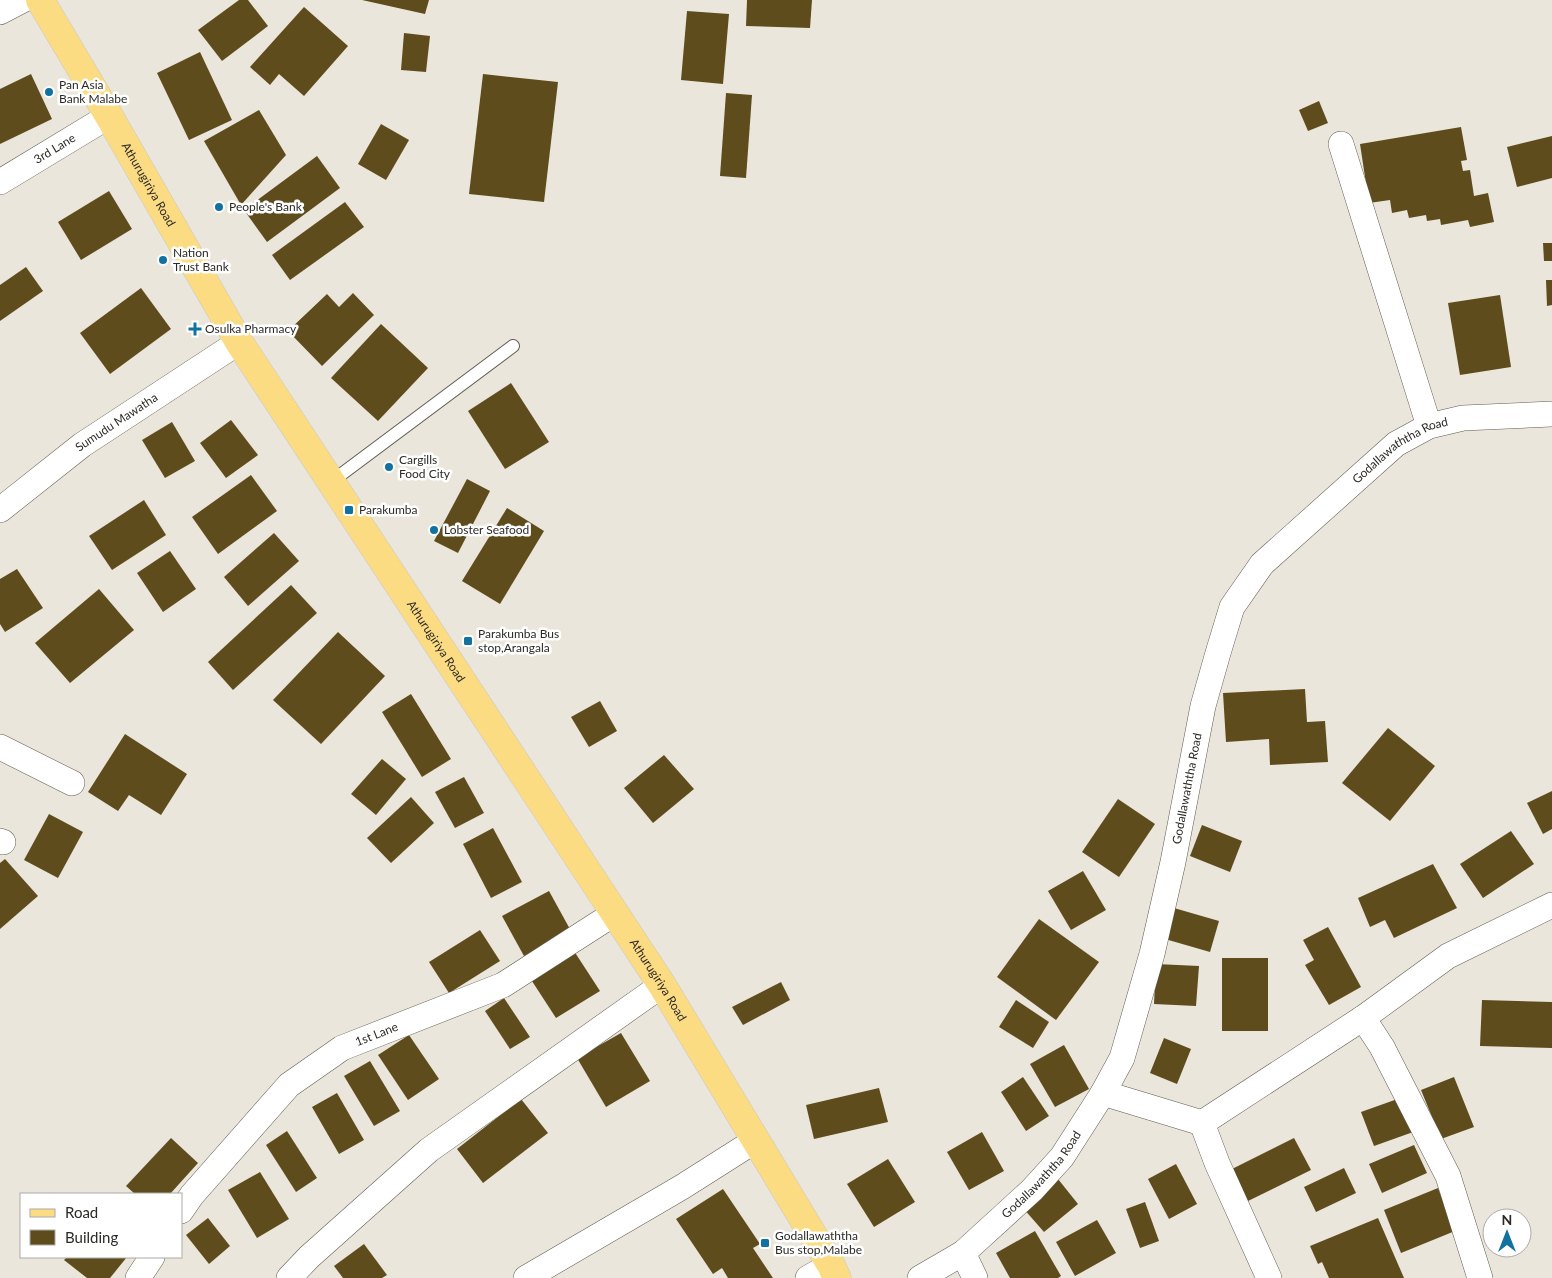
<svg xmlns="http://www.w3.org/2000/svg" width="1552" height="1278" font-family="Lato,sans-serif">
	<rect width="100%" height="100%" fill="#ebe6db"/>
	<g fill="#5f4c1d">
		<polygon points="239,0 248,0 268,26 222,61 198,30"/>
		<polygon points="362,0 429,0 425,14"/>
		<polygon points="747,0 812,0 810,28 746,26"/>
		<polygon points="304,7 348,46 304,96 279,74 270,85 250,67"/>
		<polygon points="687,11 729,14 723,84 681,80"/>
		<polygon points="404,33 430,36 426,72 401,70"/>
		<polygon points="200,52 232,120 189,140 157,73"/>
		<polygon points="31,74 52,119 0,144 0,89"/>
		<polygon points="483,74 558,82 544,202 469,194"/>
		<polygon points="726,93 752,95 746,178 720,176"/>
		<polygon points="1319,101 1328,123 1308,131 1299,110"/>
		<polygon points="259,110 286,155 241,205 204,141"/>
		<polygon points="381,124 409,140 386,180 358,164"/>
		<polygon points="1461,127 1467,160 1461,161 1463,171 1470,170 1474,196 1488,193 1494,222 1470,227 1468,220 1441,225 1440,219 1427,221 1426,215 1409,218 1407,210 1392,213 1390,200 1369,203 1360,144"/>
		<polygon points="1552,136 1552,178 1517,187 1507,147"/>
		<polygon points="317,156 340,188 267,242 244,210"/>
		<polygon points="109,191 132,229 81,260 58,222"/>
		<polygon points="345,202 364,227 290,280 272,255"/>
		<polygon points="1543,243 1552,243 1552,261 1544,261"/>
		<polygon points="26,267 43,291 0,321 0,285"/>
		<polygon points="1546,280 1552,280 1552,305 1547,306"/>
		<polygon points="141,288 171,329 110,374 80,333"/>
		<polygon points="353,293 374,315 322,366 288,331 327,294 339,307"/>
		<polygon points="1500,295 1511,367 1460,375 1448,303"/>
		<polygon points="381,324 428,368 378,421 331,378"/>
		<polygon points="511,383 549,442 505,469 468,411"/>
		<polygon points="231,420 258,455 226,478 200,443"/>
		<polygon points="172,422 195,461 165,478 142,440"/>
		<polygon points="251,475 277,511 218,554 192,517"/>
		<polygon points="467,479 490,491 458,553 434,541"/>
		<polygon points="144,500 166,535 112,570 89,536"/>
		<polygon points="507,508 544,531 500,604 462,581"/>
		<polygon points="274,533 299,561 248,606 224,577"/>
		<polygon points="170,551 196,589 163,612 137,573"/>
		<polygon points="17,569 43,608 5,632 0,624 0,579"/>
		<polygon points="291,585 317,613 233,690 208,662"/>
		<polygon points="99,589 134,630 70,683 35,643"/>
		<polygon points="338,632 385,676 321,744 273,700"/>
		<polygon points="1305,689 1307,722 1325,721 1328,762 1270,765 1269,739 1226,742 1223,693"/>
		<polygon points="411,694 451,759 422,777 382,712"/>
		<polygon points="600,701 617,731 589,747 571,717"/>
		<polygon points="1388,728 1435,766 1390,821 1342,783"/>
		<polygon points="125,734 187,774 161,815 129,795 118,811 88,792"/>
		<polygon points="664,755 694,789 653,823 624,788"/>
		<polygon points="382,759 406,779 376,815 351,794"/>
		<polygon points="464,777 484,813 455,828 435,792"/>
		<polygon points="1552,791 1552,829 1543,834 1527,803"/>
		<polygon points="411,797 434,823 391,863 367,838"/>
		<polygon points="1118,799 1155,824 1119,877 1082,852"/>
		<polygon points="49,814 83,832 58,878 24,860"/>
		<polygon points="1202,825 1242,841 1230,872 1190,856"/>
		<polygon points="493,828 522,882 491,898 463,844"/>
		<polygon points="1511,831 1534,864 1483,898 1460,864"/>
		<polygon points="5,859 38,896 0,929 0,863"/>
		<polygon points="1433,864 1457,908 1394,938 1385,920 1370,927 1358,898"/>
		<polygon points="1083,871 1106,910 1071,930 1048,891"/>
		<polygon points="549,891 571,931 524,956 502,916"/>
		<polygon points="1174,908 1219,921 1210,952 1165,939"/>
		<polygon points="1039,919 1099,962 1056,1020 997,977"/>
		<polygon points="1328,927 1361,987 1329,1005 1305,965 1314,960 1303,940"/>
		<polygon points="480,930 500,961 449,993 429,962"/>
		<polygon points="574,951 600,991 556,1018 530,978"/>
		<rect x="1222" y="958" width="46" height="73"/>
		<polygon points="1156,964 1199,966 1196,1006 1154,1004"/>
		<polygon points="781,982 790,1000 743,1025 732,1007"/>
		<polygon points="504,998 530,1037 510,1049 485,1011"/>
		<polygon points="1016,1000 1049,1022 1033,1048 999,1027"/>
		<polygon points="1482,1000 1552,1002 1552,1048 1480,1046"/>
		<polygon points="621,1033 650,1081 606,1107 577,1058"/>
		<polygon points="409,1035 439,1079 408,1100 378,1055"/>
		<polygon points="1164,1038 1191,1049 1177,1084 1150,1073"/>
		<polygon points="1064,1045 1089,1089 1055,1107 1030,1064"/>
		<polygon points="370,1061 400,1111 374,1126 344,1076"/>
		<polygon points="1023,1077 1049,1116 1026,1131 1001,1092"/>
		<polygon points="1454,1077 1474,1127 1441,1139 1421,1090"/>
		<polygon points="879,1088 888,1122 814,1139 806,1105"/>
		<polygon points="337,1093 364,1140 339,1154 312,1107"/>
		<polygon points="1403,1097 1416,1131 1374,1146 1361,1112"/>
		<polygon points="521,1099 548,1133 483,1183 457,1149"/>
		<polygon points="287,1131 317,1178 296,1192 266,1145"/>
		<polygon points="982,1132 1004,1171 969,1190 947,1152"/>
		<polygon points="171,1138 198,1163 170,1194 135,1194 126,1186"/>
		<polygon points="1294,1138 1311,1170 1246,1202 1230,1170"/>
		<polygon points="1414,1145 1427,1173 1382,1193 1369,1164"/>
		<polygon points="888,1159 915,1202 874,1227 847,1184"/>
		<polygon points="1176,1164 1197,1204 1169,1219 1148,1179"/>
		<polygon points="1344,1168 1356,1193 1316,1212 1304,1187"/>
		<polygon points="260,1172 289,1219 257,1238 228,1190"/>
		<polygon points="1058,1179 1078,1204 1044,1232 1023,1208"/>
		<polygon points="1438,1188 1455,1231 1401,1253 1384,1210"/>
		<polygon points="723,1189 760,1244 753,1248 773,1278 728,1278 722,1268 713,1274 676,1219"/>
		<polygon points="1145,1202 1159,1241 1140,1248 1126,1209"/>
		<polygon points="208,1218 230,1246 209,1264 186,1235"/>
		<polygon points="1378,1218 1404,1278 1329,1278 1322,1262 1318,1264 1310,1246"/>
		<polygon points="1097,1220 1116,1253 1075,1276 1056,1242"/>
		<polygon points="1035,1231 1061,1276 1058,1278 1010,1278 996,1253"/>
		<polygon points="364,1244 387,1275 382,1278 343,1278 334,1266"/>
		<polygon points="67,1257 127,1257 110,1278 87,1278 64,1260"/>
	</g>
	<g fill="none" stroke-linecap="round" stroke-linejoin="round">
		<g stroke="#615d54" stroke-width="14">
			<polyline id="lane" points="331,482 513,346"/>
		</g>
		<g stroke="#615d54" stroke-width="26">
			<g id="street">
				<polyline points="0,12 23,0"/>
				<polyline points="1341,144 1429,426"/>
				<path id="s1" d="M0,182L109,116"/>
				<path id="s2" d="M0,510L82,445L239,342"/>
				<polyline points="0,747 72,783"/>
				<polyline points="0,841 3,842"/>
				<polyline points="1363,1018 1382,1047 1448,1176 1480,1278"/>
				<polyline points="1103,1093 1202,1123 1217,1163 1269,1278"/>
				<polyline points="1202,1123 1363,1018 1448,956 1552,905"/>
				<path id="s3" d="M181,1211L192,1195L289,1085L342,1048L503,985L615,913"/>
				<polyline points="963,1253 975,1278"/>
				<polyline points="138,1278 152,1257"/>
				<polyline points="289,1278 309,1257 429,1150 662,985"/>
				<polyline points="526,1278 682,1187 756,1140"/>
				<polyline points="808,1278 831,1265"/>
				<path id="s4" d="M920,1278L963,1253L1032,1190L1062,1157L1103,1093L1122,1058L1152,954L1173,862L1203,706L1218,653L1232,607L1262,564L1396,444L1429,426L1463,418L1552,414"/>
			</g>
		</g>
		<g stroke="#c8c8c7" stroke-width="29">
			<g id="primary">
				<path id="s5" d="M40,0L109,116L239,342L662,985L831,1265L837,1278"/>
			</g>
		</g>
		<use href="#lane" stroke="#fff" stroke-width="12"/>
		<use href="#street" stroke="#fff" stroke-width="25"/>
		<use href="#primary" stroke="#fcdc83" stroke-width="28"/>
	</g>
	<g fill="#11719f" stroke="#fff" stroke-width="2">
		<circle cx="49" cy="92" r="5"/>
		<circle cx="219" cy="207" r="5"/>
		<circle cx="163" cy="260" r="5"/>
		<path d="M192.5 321.5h5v5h5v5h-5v5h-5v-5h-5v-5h5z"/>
		<circle cx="389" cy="467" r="5"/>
		<rect x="344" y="505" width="10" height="10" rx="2.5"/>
		<circle cx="434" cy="530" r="5"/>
		<rect x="463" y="636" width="10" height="10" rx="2.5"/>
		<rect x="760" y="1238" width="10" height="10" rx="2.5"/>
	</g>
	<g text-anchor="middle" stroke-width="5" stroke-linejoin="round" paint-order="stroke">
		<g font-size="12" fill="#2c2a26" stroke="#fff" text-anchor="start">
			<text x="59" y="89">Pan Asia<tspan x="59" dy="14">Bank Malabe</tspan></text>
			<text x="229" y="211">People's Bank</text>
			<text x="173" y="257">Nation<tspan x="173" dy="14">Trust Bank</tspan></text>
			<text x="205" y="333">Osulka Pharmacy</text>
			<text x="399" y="464">Cargills<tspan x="399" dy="14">Food City</tspan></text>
			<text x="359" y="514">Parakumba</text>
			<text x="444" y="534">Lobster Seafood</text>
			<text x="478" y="638">Parakumba Bus<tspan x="478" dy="14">stop,Arangala</tspan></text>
			<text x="775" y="1240">Godallawaththa<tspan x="775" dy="14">Bus stop,Malabe</tspan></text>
		</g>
		<g font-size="12" fill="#2c2a26" stroke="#fff">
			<text dy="4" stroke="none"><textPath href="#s1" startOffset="64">3rd Lane</textPath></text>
			<text dy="4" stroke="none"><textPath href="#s5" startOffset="214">Athurugiriya Road</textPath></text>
			<text dy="4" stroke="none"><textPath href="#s2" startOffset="146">Sumudu Mawatha</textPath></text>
			<text dy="4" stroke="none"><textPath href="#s4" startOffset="1001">Godallawaththa Road</textPath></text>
			<text dy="4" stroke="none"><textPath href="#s5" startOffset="754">Athurugiriya Road</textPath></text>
			<text dy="4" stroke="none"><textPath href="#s4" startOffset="581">Godallawaththa Road</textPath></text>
			<text dy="4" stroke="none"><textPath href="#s5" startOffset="1159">Athurugiriya Road</textPath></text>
			<text dy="4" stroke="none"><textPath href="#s3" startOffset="268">1st Lane</textPath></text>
			<text dy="4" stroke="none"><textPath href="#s4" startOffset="161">Godallawaththa Road</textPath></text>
		</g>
	</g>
	<rect x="20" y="1193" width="162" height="65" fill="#ffffff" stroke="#abaaa8"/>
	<rect x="30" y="1209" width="25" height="8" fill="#fcdc83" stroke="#abaaa8"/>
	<text x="65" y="1218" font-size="15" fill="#2c2a26">Road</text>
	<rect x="30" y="1230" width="25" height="15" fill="#5f4c1d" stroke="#abaaa8"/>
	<text x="65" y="1243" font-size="15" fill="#2c2a26">Building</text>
	<g transform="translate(1507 1233)"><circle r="24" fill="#ffffff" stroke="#abaaa8"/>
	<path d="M0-4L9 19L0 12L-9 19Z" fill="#11719f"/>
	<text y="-8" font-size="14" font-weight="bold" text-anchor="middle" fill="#2c2a26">N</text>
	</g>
</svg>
